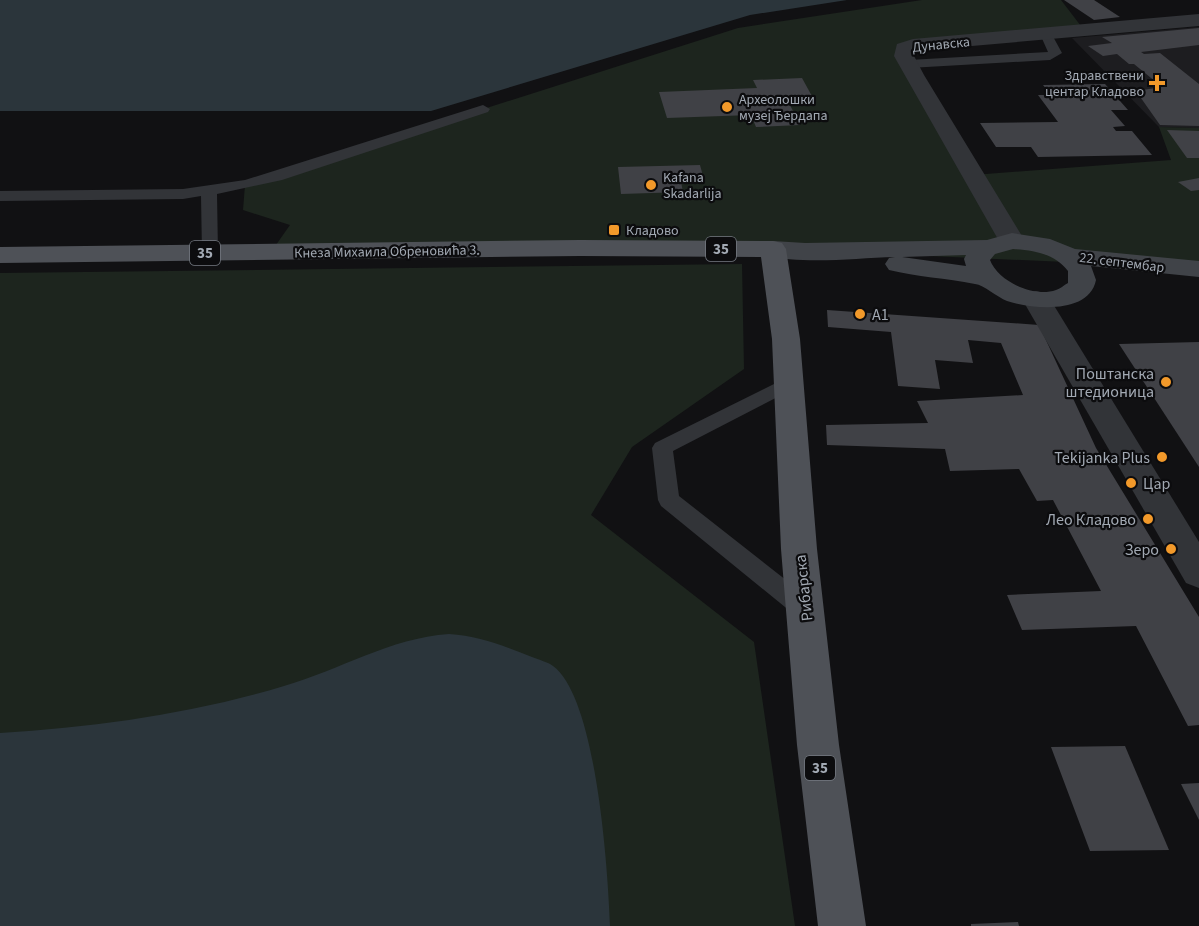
<svg xmlns="http://www.w3.org/2000/svg" width="1199" height="926" font-family="'Source Sans 3',sans-serif">
	<rect width="100%" height="100%" fill="#111113"/>
	<polygon fill="#1d1d20" points="1199,27 1199,128 1159,127 1072,38"/>
	<g fill="#1d251e">
		<polygon points="922,0 1061,0 1084,30 904,48 973,175 1171,160 1159,127 1199,128 1199,268 773,249 271,252 290,225 243,210 245,185 738,28"/>
		<polygon points="742,264 744,369 632,447 591,515 754,642 795,926 0,926 0,273"/>
	</g>
	<g fill="#2b353b">
		<polygon points="0,0 847,0 750,15 431,111 0,111"/>
		<path d="M449,634C479,636 504,646 532,657C539,660 548,662 553,666C597,698 608,872 610,926H0V733C96,727 191,714 284,686C340,670 390,638 449,634Z"/>
	</g>
	<g fill="#404146">
		<polygon points="1064,0 1094,0 1120,17 1094,20"/>
		<polygon points="1199,28 1199,45 1141,52 1144,54 1160,53 1199,84 1199,126 1160,125 1136,91 1162,87 1134,64 1129,64 1117,54 1103,56 1088,46 1112,43 1102,37"/>
		<polygon points="802,78 813,98 787,99 800,125 756,127 751,115 667,118 659,92 757,88 753,80"/>
		<polygon points="1105,84 1128,110 1111,110 1125,126 1113,127 1116,131 1132,131 1152,155 1038,157 1031,147 996,147 980,123 1058,122 1038,95 1051,95 1043,85"/>
		<polygon points="1167,130 1199,131 1199,158 1187,158"/>
		<polygon points="700,165 703,176 680,177 683,192 621,194 618,167"/>
		<polygon points="1199,178 1199,190 1191,191 1178,182"/>
		<polygon points="827,310 1039,325 1096,448 1199,617 1199,725 1188,726 1136,626 1022,630 1007,595 1101,591 1053,500 1037,501 1019,469 950,471 945,449 827,445 826,425 928,423 917,401 1023,395 1001,343 968,340 973,363 935,360 940,389 898,386 891,332 828,327"/>
		<polygon points="1199,342 1199,467 1119,344"/>
		<polygon points="1125,746 1169,850 1090,851 1051,747"/>
		<polygon points="1199,783 1199,820 1181,784"/>
		<polygon points="1018,922 1019,926 971,926 971,924"/>
	</g>
	<g fill="none" stroke-linecap="round" stroke-linejoin="round">
		<g fill="#323438" fill-rule="evenodd">
			<polygon points="1046,30 1050,31 1062,53 1050,60 909,68 903,64 909,60 1048,52 1040,34"/>
			<polygon points="483,105 490,109 488,112 282,180 217,194 218,253 210,258 202,253 201,196 183,199 0,201 0,191 183,189 245,180"/>
			<polygon points="788,377 795,378 798,383 795,388 673,451 679,496 814,602 817,609 814,616 805,619 796,616 661,506 658,500 652,448 655,443"/>
		</g>
		<g fill="#323438" fill-rule="evenodd">
			<polygon points="1199,14 1199,26 914,51 914,56 924,75 1025,241 1021,246 1012,249 1003,246 999,241 894,56 897,44 913,39"/>
			<polygon points="1036,291 1046,293 1050,299 1199,542 1199,588 1186,583 1022,299 1026,293"/>
		</g>
		<path fill="#404348" fill-rule="evenodd" d="M1012,233L1050,239L1075,249L1199,261V277L1091,266L1096,280C1089,315 1032,309 1007,301C997,297 984,285 975,284C946,278 917,277 889,270L885,264L889,258L895,257C853,258 805,265 764,255L760,249L764,243L773,241L805,243L987,240ZM1013,249C1034,250 1055,254 1068,271V283C1064,285 1060,289 1056,290C1033,298 998,281 990,260L995,254ZM966,255L964,259L966,266L902,257Z"/>
		<polygon fill="#4e5157" fill-rule="evenodd" points="580,240 773,241 782,243 786,249 800,339 817,549 839,745 866,926 818,926 797,745 781,549 772,339 761,257 580,256 0,263 0,247"/>
	</g>
	<g fill="#f2992a" stroke="#0c0c0e" stroke-width="2">
		<path d="M1154 74h6v6h6v6h-6v6h-6v-6h-6v-6h6z"/>
		<circle cx="727" cy="107" r="6"/>
		<circle cx="651" cy="185" r="6"/>
		<rect x="608" y="224" width="12" height="12" rx="3"/>
		<circle cx="860" cy="314" r="6"/>
		<circle cx="1166" cy="382" r="6"/>
		<circle cx="1162" cy="457" r="6"/>
		<circle cx="1131" cy="483" r="6"/>
		<circle cx="1148" cy="519" r="6"/>
		<circle cx="1171" cy="549" r="6"/>
	</g>
	<g text-anchor="middle" stroke-width="4.5" stroke-linejoin="round" paint-order="stroke">
		<g font-size="14" fill="#a2a9b3" stroke="#0c0c0e">
			<text transform="translate(941 44) rotate(-6)" y="5">Дунавска</text>
			<text transform="translate(387 251) rotate(-1)" y="5">Кнеза Михаила Обреновића 3.</text>
			<text transform="translate(1122 262) rotate(7)" y="5">22. септембар</text>
		</g>
		<g font-size="14" fill="#a2a9b3" stroke="#0c0c0e" text-anchor="start">
			<text x="1144" y="80" text-anchor="end">Здравствени<tspan x="1144" dy="16">центар Кладово</tspan></text>
			<text x="739" y="104">Археолошки<tspan x="739" dy="16">музеј Ђердапа</tspan></text>
			<text x="663" y="182">Kafana<tspan x="663" dy="16">Skadarlija</tspan></text>
			<text x="626" y="235">Кладово</text>
		</g>
		<g fill="#0c0c0e" stroke="#757a82" stroke-width="1.5">
			<rect x="706" y="237" width="30" height="24" rx="4.5"/>
			<rect x="190" y="241" width="30" height="24" rx="4.5"/>
			<rect x="805" y="756" width="30" height="24" rx="4.5"/>
		</g>
		<g font-size="15" font-weight="bold" fill="#a2a9b3">
			<text x="721" y="254">35</text>
			<text x="205" y="258">35</text>
			<text x="820" y="773">35</text>
		</g>
		<g font-size="16" fill="#a2a9b3" stroke="#0c0c0e" text-anchor="end">
			<text x="872" y="320" text-anchor="start">A1</text>
			<text x="1154" y="379">Поштанска<tspan x="1154" dy="18">штедионица</tspan></text>
			<text x="1150" y="463">Tekijanka Plus</text>
			<text x="1143" y="489" text-anchor="start">Цар</text>
			<text x="1136" y="525">Лео Кладово</text>
			<text x="1159" y="555">Зеро</text>
		</g>
		<g font-size="16" fill="#a2a9b3" stroke="#0c0c0e">
			<text transform="translate(803 588) rotate(-96)" y="6">Рибарска</text>
		</g>
	</g>
</svg>
